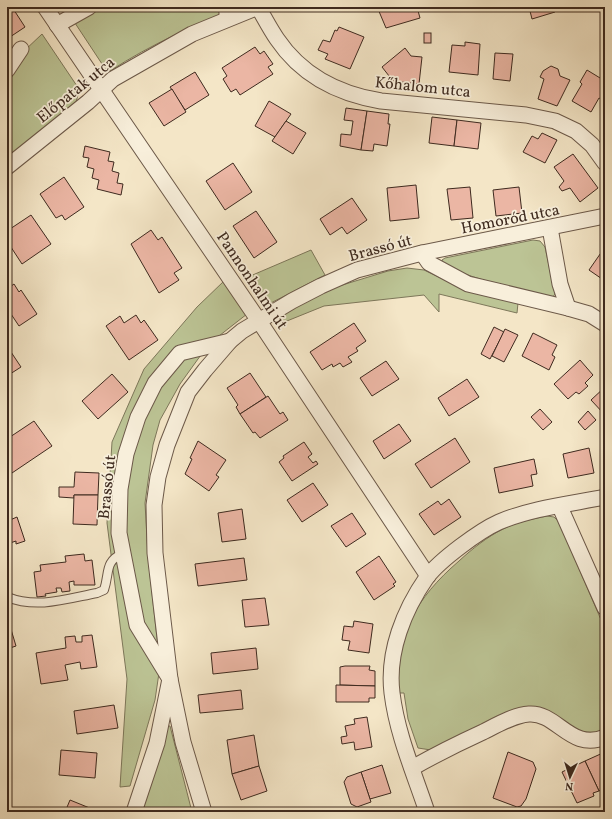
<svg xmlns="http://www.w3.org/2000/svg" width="612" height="819" font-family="Vollkorn,serif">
	<rect width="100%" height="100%" fill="#f4e6c7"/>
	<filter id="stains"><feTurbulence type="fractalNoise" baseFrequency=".005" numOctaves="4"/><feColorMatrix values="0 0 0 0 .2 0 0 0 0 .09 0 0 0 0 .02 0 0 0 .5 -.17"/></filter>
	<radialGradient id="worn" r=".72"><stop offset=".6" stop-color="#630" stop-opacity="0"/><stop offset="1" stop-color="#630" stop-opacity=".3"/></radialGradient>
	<g fill="#bcc495" stroke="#7d775a">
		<path d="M96,7H242C197,24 151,44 110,71L106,70L73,20Z"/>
		<polygon points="42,34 77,86 78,95 76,102 7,158 7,87 23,52"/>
		<polygon points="533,240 540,241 545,247 555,294 552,298 524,293 449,269 443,265 442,260 445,258"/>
		<polygon points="311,250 325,275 265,306 248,277"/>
		<polygon points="407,268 424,270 449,282 518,303 517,313 439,294 439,312 424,295 324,306 277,325 273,318 326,290 388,271"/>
		<polygon points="224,281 247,314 210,343 198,359 180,384 160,420 153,445 145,503 148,556 160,666 155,700 130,786 120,787 127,679 107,523 112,442 144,369 197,307"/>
		<path d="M547,516L554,517L559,522L605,629V731C578,736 568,726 546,712L431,750L418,748L408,719L404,693H398C396,634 415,599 459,561C472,549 487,537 503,529C517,522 532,519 547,516Z"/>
		<polygon points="167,726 170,726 192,812 139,812"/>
	</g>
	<g fill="#ebb6a4" stroke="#3e2a1f">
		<polygon points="7,7 12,7 25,27 7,39"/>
		<polygon points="380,7 417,7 420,18 386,28 378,9"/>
		<polygon points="529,7 553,7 555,12 532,19"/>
		<polygon points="339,27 364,37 350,69 325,59 328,54 318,50 323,40 330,42 335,30 337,31"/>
		<rect x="424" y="33" width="7" height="10"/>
		<polygon points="465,42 480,44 478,75 449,72 452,45 465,46"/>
		<polygon points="255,47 260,54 264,51 273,64 268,67 273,74 240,95 236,89 231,92 223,79 227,76 222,68"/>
		<polygon points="405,48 411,56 422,57 419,84 393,81 382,67"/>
		<polygon points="495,53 513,54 510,81 493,79"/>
		<polygon points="551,66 558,69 560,76 570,80 557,106 538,99 544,79 540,77 543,71"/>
		<polygon points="587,70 605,81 605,92 601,99 599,98 591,112 572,101 582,84 580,82"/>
		<polygon points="195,72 209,95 185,110 170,87"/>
		<polygon points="172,89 186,112 164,126 149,103"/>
		<polygon points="269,101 291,114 275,137 255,126"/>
		<polygon points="346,108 367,111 361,150 340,146 341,134 351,135 353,121 344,120"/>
		<polygon points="367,111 389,114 388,124 390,124 387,146 374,144 373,151 361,150"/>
		<polygon points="432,117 457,120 454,146 429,143"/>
		<polygon points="457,120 481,123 478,149 454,146"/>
		<polygon points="286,121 306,133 293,154 272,141"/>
		<polygon points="542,133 557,140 545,163 523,152 532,136 538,139"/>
		<polygon points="85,146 110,152 108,161 114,162 112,171 119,173 117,183 123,184 121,195 97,189 99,180 92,178 94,169 87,167 89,158 83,157"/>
		<polygon points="573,154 598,188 580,202 570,188 562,191 559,187 564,181 554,167"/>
		<polygon points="233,163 252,192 225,210 206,181"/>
		<polygon points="64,177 84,207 65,220 62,215 56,218 40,194"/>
		<polygon points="416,185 419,218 390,221 387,188"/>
		<polygon points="470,187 473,218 451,220 447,189"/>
		<polygon points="519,187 522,213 496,216 493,190"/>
		<polygon points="352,198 367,220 347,234 342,227 330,235 320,219"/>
		<polygon points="256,211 277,242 254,258 233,226"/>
		<polygon points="31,215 51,244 22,264 7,241 7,231"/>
		<polygon points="151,230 158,240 162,237 182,268 174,273 179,280 159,293 131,244"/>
		<polygon points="605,247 605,281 589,270"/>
		<polygon points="14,284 19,292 21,290 37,314 19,326 7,308 7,289"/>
		<polygon points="136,315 141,323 144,320 158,340 129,360 106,326 120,316 124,323"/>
		<polygon points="354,323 366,341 356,348 358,351 348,357 352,362 343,367 340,363 333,367 332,364 322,370 310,352"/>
		<polygon points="494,327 504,332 490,359 481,354"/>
		<polygon points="505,329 518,335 504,362 492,356"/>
		<polygon points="533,333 557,345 552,355 555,357 549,370 522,356"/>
		<polygon points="7,346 21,367 7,376"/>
		<polygon points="580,360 593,375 585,383 588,386 579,394 576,392 568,399 554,384"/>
		<polygon points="386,361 399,379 372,396 360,378"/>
		<polygon points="250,373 266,397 240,414 236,407 238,405 227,388"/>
		<polygon points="112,374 128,392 98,419 82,401"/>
		<polygon points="467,379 479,397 449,416 438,398"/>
		<polygon points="605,387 605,415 591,400"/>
		<polygon points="268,396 280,414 283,412 288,420 260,438 255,432 253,433 240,414"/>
		<polygon points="540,409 552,422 543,430 531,417"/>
		<polygon points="588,411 596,420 585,430 578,422"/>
		<polygon points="34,421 52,446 9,475 7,472 7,439"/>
		<polygon points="399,424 411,441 384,459 373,441"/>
		<polygon points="455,438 470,462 431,488 415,464"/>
		<polygon points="198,441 226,460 216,475 219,477 209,491 185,474 192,459 190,458"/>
		<polygon points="304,442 312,454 308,457 313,463 316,461 318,464 292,481 279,462 284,458 283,456"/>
		<polygon points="589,448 594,473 568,478 563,454"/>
		<polygon points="534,459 537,474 531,475 533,486 499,493 494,468"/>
		<polygon points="75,472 99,473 98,495 74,495 74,498 59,497 59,487 74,487"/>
		<polygon points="313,483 328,505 302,522 287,500"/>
		<polygon points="74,495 98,495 97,525 73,524"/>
		<polygon points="449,499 461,517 434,535 419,514 438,501 441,505"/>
		<polygon points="242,509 246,539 222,542 218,513"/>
		<polygon points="7,513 10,520 17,517 25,541 16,544 16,541 7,544"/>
		<polygon points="352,513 366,534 346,547 331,526"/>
		<polygon points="84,554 85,561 92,560 95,585 74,585 74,581 69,582 70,591 62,592 61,588 56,588 57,592 45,594 46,596 37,597 34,572 41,571 40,565 66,562 65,556"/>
		<polygon points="379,556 396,582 393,584 395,586 374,600 356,572"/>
		<polygon points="244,558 247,580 198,586 195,564"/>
		<polygon points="265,598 269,625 245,627 242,600"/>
		<polygon points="7,616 16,646 7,649"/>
		<polygon points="354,621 373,624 369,653 348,650 350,641 342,640 344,626 353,627"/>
		<polygon points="92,635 97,667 81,669 80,662 65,665 68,680 41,684 36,653 66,648 65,637 75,636 76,642 82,642 82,636"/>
		<polygon points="256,648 258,669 213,674 211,653"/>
		<polygon points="345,666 370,666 369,670 375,671 375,686 340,685 340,667"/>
		<polygon points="336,685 375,686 375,698 369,698 369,702 336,702"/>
		<polygon points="241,690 243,709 200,713 198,695"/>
		<polygon points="114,705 118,728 77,734 74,711"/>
		<polygon points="367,717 372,747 355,750 354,742 342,744 341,737 347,736 345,726 355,724 354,719"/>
		<polygon points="254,735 259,766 232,774 227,740"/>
		<polygon points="61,750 97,753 95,778 59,775"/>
		<polygon points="508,752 533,762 536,769 526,799 521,806 517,807 493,798"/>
		<polygon points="605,752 605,788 599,791 585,761"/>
		<polygon points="585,761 599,791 593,793 594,796 577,803 562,772"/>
		<polygon points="382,765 391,793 370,799 361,772"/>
		<polygon points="259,766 267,791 241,800 232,774"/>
		<polygon points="361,772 371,802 357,807 351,804 344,782 347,777"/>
		<polygon points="70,800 97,811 97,812 65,812"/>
	</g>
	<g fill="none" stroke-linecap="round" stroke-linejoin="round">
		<g stroke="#6c5949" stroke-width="10">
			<g id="lane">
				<polyline points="223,7 224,20"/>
				<path d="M7,597C37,609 66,599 97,593L104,590C110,572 104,562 123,553"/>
			</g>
		</g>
		<g stroke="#6c5949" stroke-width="17">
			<g id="street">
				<polyline points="45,7 259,321 428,576"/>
				<path d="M258,7C264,17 270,29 277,39C302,76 338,94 381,101L526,115L555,121L576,131L592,145L605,163"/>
				<polyline points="57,25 89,7"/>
				<polyline points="7,70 21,49"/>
				<polyline points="7,167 88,102 113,79 192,34 258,7"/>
				<polyline points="550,228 560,284 568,308"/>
				<polyline points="422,253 605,216"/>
				<polyline points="560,507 605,608"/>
				<path d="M412,768C435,755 459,743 483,732C497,725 514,715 529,714C557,712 571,752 605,737"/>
				<polyline points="134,812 157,743 170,679 155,553 154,505 158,477 167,445 188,392 205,370 230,341 242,331 292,301 321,286 357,270 422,253 429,263 468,284 568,308 589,314 605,324"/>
				<polyline points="204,812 183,742 170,679 137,625 119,533 120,489 126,454 138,417 155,383 180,353 230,341"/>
				<path d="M427,812C414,773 397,734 392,693C387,652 404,610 427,577C440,560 479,531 499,522C532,508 570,504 605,497"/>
			</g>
		</g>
		<use href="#lane" stroke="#f8efdb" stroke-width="8"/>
		<use href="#street" stroke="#f8efdb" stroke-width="15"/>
	</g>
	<g text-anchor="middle" stroke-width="3.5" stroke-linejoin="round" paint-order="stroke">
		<g font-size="16" fill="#3e2a1f" stroke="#f8efdb">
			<text transform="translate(423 86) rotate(6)" y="6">Kőhalom utca</text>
			<text transform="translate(75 89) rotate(-39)" y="6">Előpatak utca</text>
			<text transform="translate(510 218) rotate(-11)" y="6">Homoród utca</text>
			<text transform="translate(380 247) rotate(-15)" y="6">Brassó út</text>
			<text transform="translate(253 280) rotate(56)" y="6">Pannonhalmi út</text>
			<text transform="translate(106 487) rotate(-84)" y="6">Brassó út</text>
		</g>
	</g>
	<rect width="612" height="819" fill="none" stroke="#f4e6c7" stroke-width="24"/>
	<rect x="8" y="8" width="596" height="803" fill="none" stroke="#3e2a1f" stroke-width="2"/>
	<rect x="12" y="12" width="588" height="795" fill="none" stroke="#3e2a1f"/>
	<g transform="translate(570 777) rotate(184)" stroke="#f8efdb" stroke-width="3" paint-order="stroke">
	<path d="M0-3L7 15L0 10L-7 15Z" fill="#3e2a1f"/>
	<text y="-6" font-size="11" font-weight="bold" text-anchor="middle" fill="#3e2a1f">N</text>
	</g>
	<rect width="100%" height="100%" filter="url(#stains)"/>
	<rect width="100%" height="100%" fill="url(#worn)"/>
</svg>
